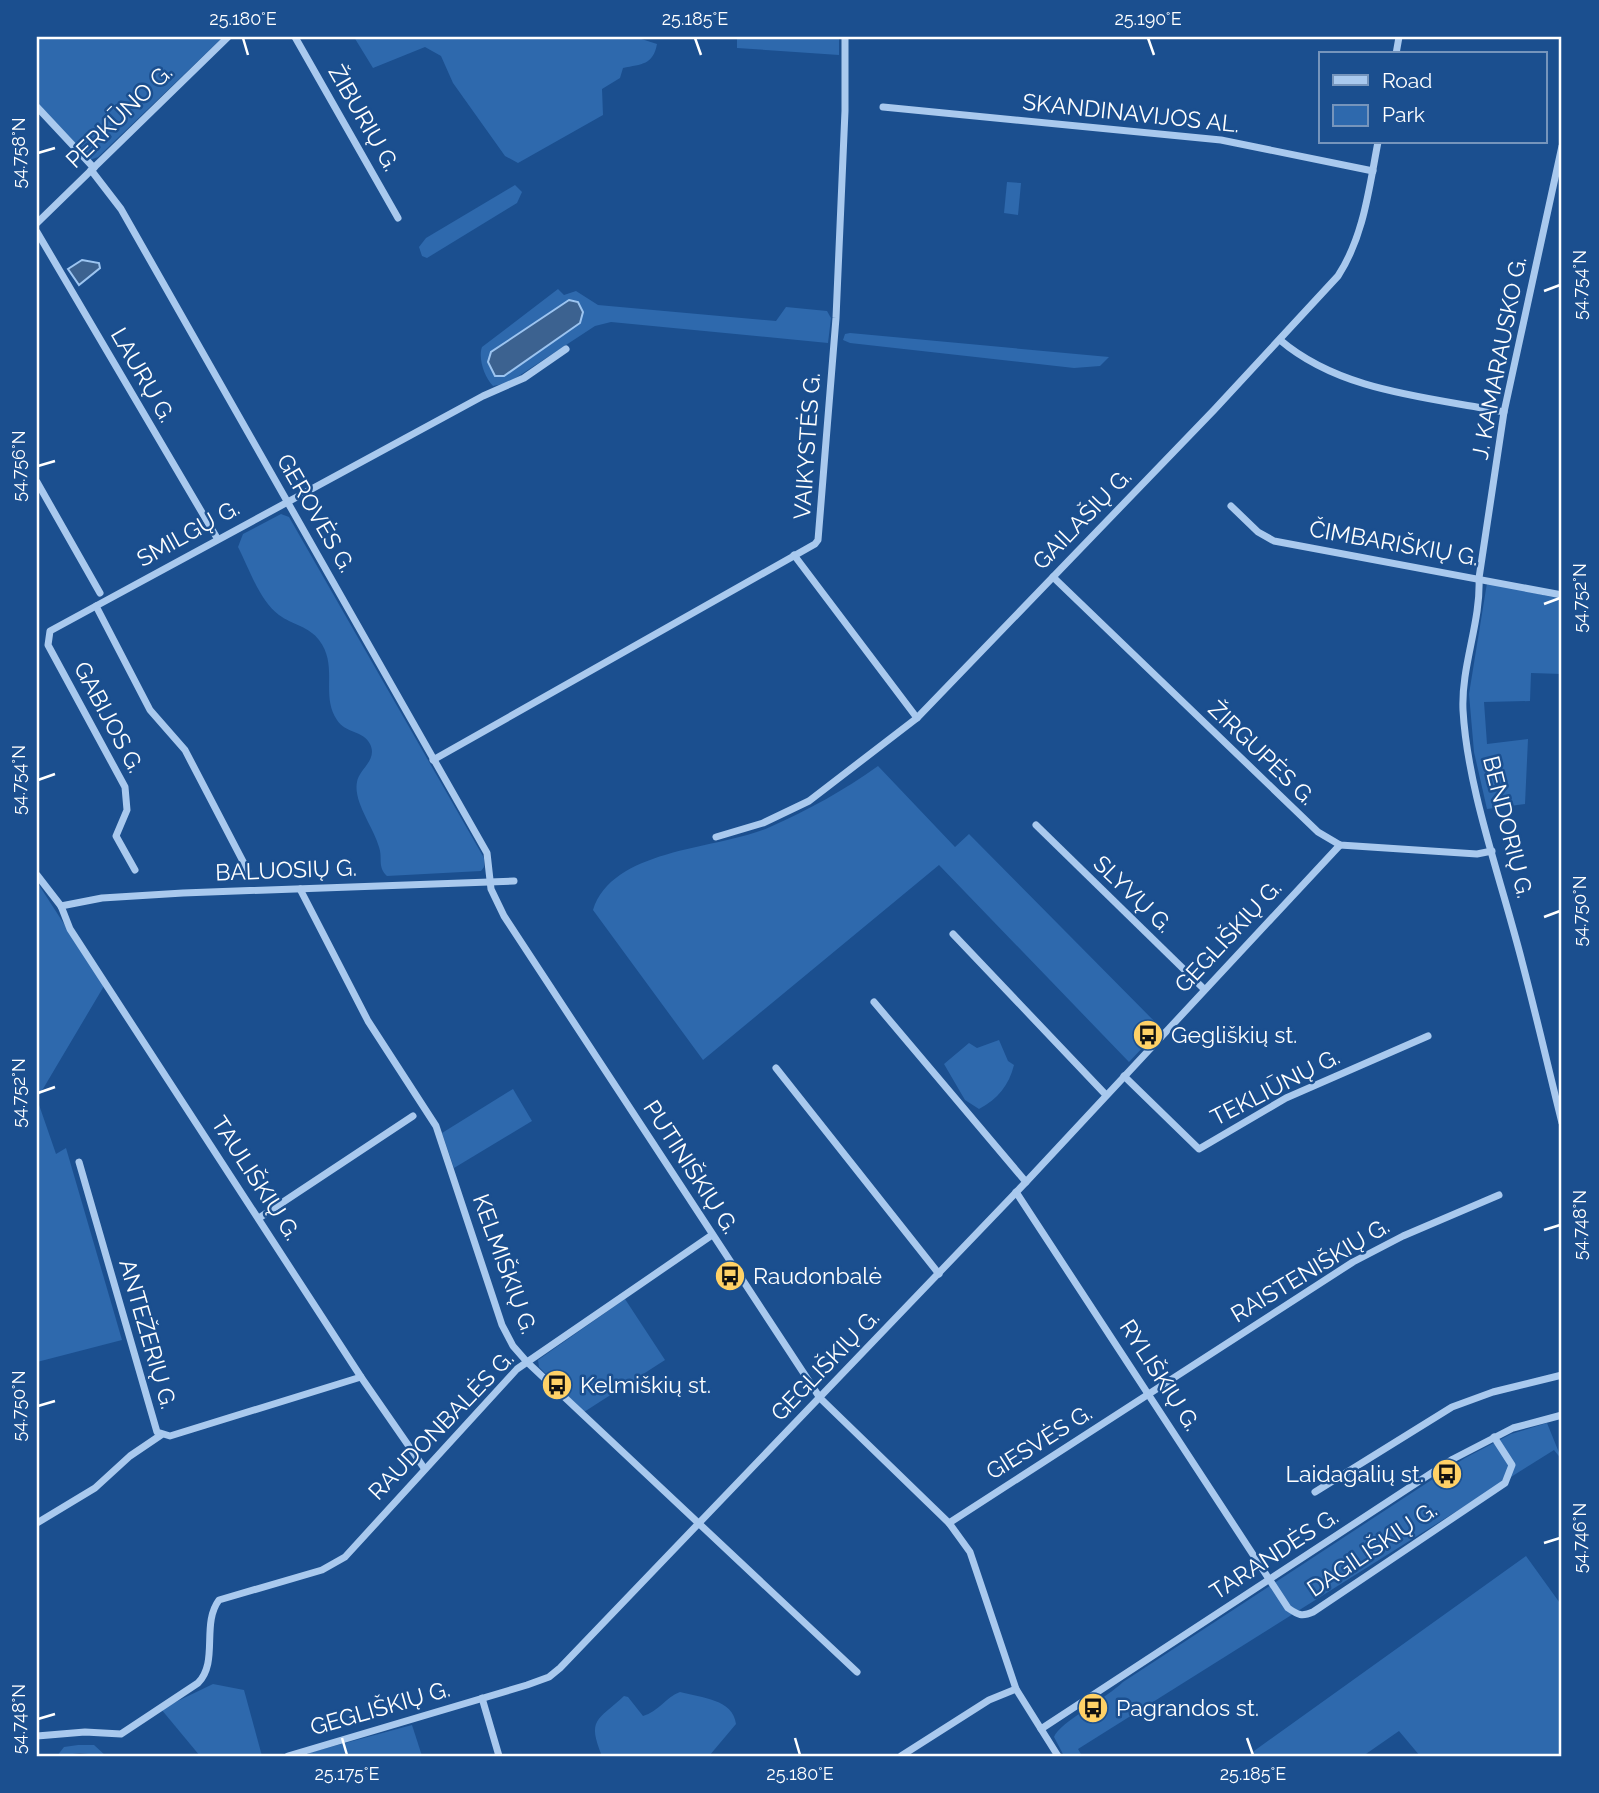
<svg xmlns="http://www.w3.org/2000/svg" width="1599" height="1793" font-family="Raleway,sans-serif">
	<rect width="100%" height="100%" fill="#1b4f8f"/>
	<g fill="#2e69ad">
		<polygon points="37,37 223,37 98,157 90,160 37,102"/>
		<path d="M354,37H635L657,44C653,65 642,64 623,68L620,78L602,89L603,115L518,163L505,156L453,83L441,56L425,47L373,68Z"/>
		<polygon points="737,37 839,37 839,55 737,48"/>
		<polygon points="1007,182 1021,183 1018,215 1004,213"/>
		<polygon points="515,185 522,192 517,203 427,258 422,256 419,247 426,238"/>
		<path d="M558,289L564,295L576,291L598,305L776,321L786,307L827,311L831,318L828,343L611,322L595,326L508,383L493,386C484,377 478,358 482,347Z"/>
		<polygon points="850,333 1109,357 1100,366 1074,368 850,343 843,340 845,334"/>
		<path d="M281,514L289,517L484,858V867L481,871L387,876C377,866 383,859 379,847C374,828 353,802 357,782C359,769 378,760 370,744C364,731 345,733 337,720C320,695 339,666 319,640C310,627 291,624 279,615C259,600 249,568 238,547L243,534Z"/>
		<polygon points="1487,583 1562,599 1562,674 1531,673 1530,701 1484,702 1487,744 1528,739 1525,804 1487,809 1474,752 1469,694"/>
		<path d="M878,766L955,847L969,834L1161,1028L1129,1062L939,865L703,1060L593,910C613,847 719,850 770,827C808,810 845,790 878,766Z"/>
		<polygon points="37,882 104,986 37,1099 56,1154 66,1148 122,1340 37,1362"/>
		<path d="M999,1040L1008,1061L1014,1065C1009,1085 998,1099 979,1109L965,1100L944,1064L969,1043L977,1048Z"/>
		<polygon points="513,1089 532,1121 454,1168 442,1133"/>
		<polygon points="625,1299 665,1360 584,1412 539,1367 538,1360"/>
		<path d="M1547,1423L1562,1460L1554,1450L1078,1749L1082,1756H1064L1054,1737C1059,1723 1108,1697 1123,1682L1465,1458L1511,1434Z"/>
		<polygon points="1526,1556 1562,1606 1562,1756 1420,1756 1399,1731 1363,1756 1247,1756"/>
		<polygon points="213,1684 244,1690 262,1756 200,1756 161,1709"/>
		<path d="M680,1692C702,1698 733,1699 736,1724L709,1756H602C587,1719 597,1721 624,1696L628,1697L643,1716C658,1712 666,1697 680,1692Z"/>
		<polygon points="412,1725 422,1756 302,1756 312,1752"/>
		<polygon points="78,1745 94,1745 106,1756 80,1753 57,1756 64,1747"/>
	</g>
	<g fill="#3c6290" stroke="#9cc4f0" stroke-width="2">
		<polygon points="82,260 99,263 100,268 79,285 68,269"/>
		<polygon points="569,300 578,302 583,312 580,323 504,376 495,376 488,362 491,352"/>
	</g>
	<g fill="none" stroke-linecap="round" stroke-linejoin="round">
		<g stroke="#a9c9ee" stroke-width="7">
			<polyline points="295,37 398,218"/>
			<polyline points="1396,54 1399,37"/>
			<polyline points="37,107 94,168"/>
			<polyline points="883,107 1221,140 1373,171"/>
			<path d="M1562,146L1504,412L1479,578C1481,622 1461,666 1463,710C1467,782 1495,862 1514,932C1532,996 1546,1059 1562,1123"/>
			<polyline points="91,170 121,209 487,853 491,889 504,916 820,1398 949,1523 970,1552 1016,1689 1041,1729 1453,1459 1513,1428 1562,1415"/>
			<polyline points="37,223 228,37"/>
			<polyline points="37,232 217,538"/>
			<path d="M1280,340C1341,392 1428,397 1504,412"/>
			<polyline points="37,482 100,593"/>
			<polyline points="1231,506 1258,532 1274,541 1562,595"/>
			<polyline points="794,555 917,718"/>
			<polyline points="1053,577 1318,832 1340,845 1477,854 1492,851"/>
			<polyline points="96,606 50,631 48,645 125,787 127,810 116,836 135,870"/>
			<polyline points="433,760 815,544 818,540 836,318 845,111 845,37"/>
			<polyline points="1036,825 1204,989"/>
			<path d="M716,837L763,823L809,801L917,718L1214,410L1338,276C1364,236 1369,188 1378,142"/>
			<polyline points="248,871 185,750 150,710 96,606 483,396 524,378 566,349"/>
			<polyline points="37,875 61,906 70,929 361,1377 424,1468"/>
			<polyline points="300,889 368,1021 436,1126 502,1325 513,1346 527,1362 857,1672"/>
			<polyline points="61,906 102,898 183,893 514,881"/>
			<polyline points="953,934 1106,1095"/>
			<polyline points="874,1002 1026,1182"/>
			<polyline points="776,1068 939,1274"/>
			<polyline points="1124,1076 1199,1149 1286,1098 1428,1036"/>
			<polyline points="79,1162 157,1432 170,1436 361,1377"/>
			<path d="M1016,1192L1288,1608C1298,1615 1302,1617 1313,1612L1505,1483L1512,1465L1494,1437"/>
			<polyline points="259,1218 413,1116"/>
			<polyline points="1315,1492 1452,1407 1493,1392 1562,1375"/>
			<polyline points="37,1523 95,1488 130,1456 161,1435"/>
			<polyline points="949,1523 1353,1262 1403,1236 1499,1195"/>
			<polyline points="482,1698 499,1756"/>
			<polyline points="1041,1729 1058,1756"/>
			<path d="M37,1736L85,1732L121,1734L198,1683C219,1662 201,1624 219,1600L322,1570L345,1557L517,1369L712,1235"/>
			<polyline points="288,1756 527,1685 549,1677 560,1668 1026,1182 1340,845"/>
			<polyline points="901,1756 989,1700 1016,1689"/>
		</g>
	</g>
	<path fill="none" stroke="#fff" stroke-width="2.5" d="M243,38L248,55M695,38L701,55M1148,38L1154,55M38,153L55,148M1544,291L1560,285M38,466L55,461M1544,604L1560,598M38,780L55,774M1544,917L1560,911M38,1093L55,1087M1544,1230L1560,1225M38,1406L55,1401M1544,1543L1560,1538M38,1719L55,1714M342,1738L347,1755M795,1738L800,1755M1247,1738L1253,1755"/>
	<defs>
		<g id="bus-disc" transform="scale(1.575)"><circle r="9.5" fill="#ffd166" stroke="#1b4f8f"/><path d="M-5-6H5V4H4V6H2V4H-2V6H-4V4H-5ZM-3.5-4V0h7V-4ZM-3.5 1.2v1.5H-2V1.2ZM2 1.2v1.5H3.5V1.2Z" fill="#111"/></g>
	</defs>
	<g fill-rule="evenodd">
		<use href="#bus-disc" x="1148" y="1035"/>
		<use href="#bus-disc" x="730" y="1276"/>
		<use href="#bus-disc" x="557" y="1385"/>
		<use href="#bus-disc" x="1447" y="1474"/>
		<use href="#bus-disc" x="1093" y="1708"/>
	</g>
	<g text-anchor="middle" stroke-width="5" stroke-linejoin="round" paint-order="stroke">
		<g font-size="23" fill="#fff" stroke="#1b4f8f">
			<text transform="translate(1131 113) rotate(6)" y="8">SKANDINAVIJOS AL.</text>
			<text transform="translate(119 116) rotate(-44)" y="8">PERKŪNO G.</text>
			<text transform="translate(364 118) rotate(60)" y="8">ŽIBURIŲ G.</text>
			<text transform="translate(1499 358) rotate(-79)" y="8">J. KAMARAUSKO G.</text>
			<text transform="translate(143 375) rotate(60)" y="8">LAURŲ G.</text>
			<text transform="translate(807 446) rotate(-86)" y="8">VAIKYSTĖS G.</text>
			<text transform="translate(316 513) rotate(60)" y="8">GEROVĖS G.</text>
			<text transform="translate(1082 519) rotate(-46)" y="8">GAILAŠIŲ G.</text>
			<text transform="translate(188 533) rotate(-29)" y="8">SMILGŲ G.</text>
			<text transform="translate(1394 543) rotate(10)" y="8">ČIMBARIŠKIŲ G.</text>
			<text transform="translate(109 717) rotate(62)" y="8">GABIJOS G.</text>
			<text transform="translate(1262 753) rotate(44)" y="8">ŽIRGUPĖS G.</text>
			<text transform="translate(1508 827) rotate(76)" y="8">BENDORIŲ G.</text>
			<text transform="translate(286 870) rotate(-2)" y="8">BALUOSIŲ G.</text>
			<text transform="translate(1133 894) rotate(44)" y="8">SLYVŲ G.</text>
			<text transform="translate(1228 936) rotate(-47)" y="8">GEGLIŠKIŲ G.</text>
			<text transform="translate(1275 1087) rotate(-27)" y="8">TEKLIŪNŲ G.</text>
			<text transform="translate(691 1167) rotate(57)" y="8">PUTINIŠKIŲ G.</text>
			<text transform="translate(256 1178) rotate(57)" y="8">TAULIŠKIŲ G.</text>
			<text transform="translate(505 1264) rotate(70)" y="8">KELMIŠKIŲ G.</text>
			<text transform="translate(1310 1270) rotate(-31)" y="8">RAISTENIŠKIŲ G.</text>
			<text transform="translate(148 1334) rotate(74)" y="8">ANTEŽERIŲ G.</text>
			<text transform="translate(825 1365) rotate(-46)" y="8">GEGLIŠKIŲ G.</text>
			<text transform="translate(1160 1375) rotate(57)" y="8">RYLIŠKIŲ G.</text>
			<text transform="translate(441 1425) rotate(-46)" y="8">RAUDONBALĖS G.</text>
			<text transform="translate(1039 1442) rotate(-32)" y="8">GIESVĖS G.</text>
			<text transform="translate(1372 1549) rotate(-34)" y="8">DAGILIŠKIŲ G.</text>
			<text transform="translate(1274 1554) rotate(-33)" y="8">TARANDĖS G.</text>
			<text transform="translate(380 1708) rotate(-16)" y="8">GEGLIŠKIŲ G.</text>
		</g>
		<g font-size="23" fill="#fff" stroke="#1b4f8f" text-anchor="start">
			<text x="1171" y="1043">Gegliškių st.</text>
			<text x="753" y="1284">Raudonbalė</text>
			<text x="580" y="1393">Kelmiškių st.</text>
			<text x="1424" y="1482" text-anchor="end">Laidagalių st.</text>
			<text x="1116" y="1716">Pagrandos st.</text>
		</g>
	</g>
	<rect width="1599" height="1793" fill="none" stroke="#1b4f8f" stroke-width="77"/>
	<rect x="1319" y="52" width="228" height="91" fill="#1b4f8f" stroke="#7695bc" stroke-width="2"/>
	<rect x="1333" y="75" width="35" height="10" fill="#a9c9ee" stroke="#7695bc" stroke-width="2"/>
	<text x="1382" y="88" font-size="21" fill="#ffffff">Road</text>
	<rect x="1333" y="105" width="35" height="21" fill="#2e69ad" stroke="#7695bc" stroke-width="2"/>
	<text x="1382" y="122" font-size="21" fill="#ffffff">Park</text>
	<rect x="38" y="38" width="1522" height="1717" fill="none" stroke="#fff" stroke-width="2.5"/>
	<g font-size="18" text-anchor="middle" fill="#fff">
		<text x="243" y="25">25.180°E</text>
		<text x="695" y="25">25.185°E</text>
		<text x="1148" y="25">25.190°E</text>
		<text transform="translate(19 153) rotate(-90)" y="6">54.758°N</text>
		<text transform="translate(1580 285) rotate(-90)" y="6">54.754°N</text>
		<text transform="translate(19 466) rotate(-90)" y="6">54.756°N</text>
		<text transform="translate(1580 598) rotate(-90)" y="6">54.752°N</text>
		<text transform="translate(19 780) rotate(-90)" y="6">54.754°N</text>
		<text transform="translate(1580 911) rotate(-90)" y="6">54.750°N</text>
		<text transform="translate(19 1093) rotate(-90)" y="6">54.752°N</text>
		<text transform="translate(1580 1225) rotate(-90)" y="6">54.748°N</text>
		<text transform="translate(19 1406) rotate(-90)" y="6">54.750°N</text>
		<text transform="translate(1580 1538) rotate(-90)" y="6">54.746°N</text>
		<text transform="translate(19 1719) rotate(-90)" y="6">54.748°N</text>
		<text x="347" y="1780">25.175°E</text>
		<text x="800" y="1780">25.180°E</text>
		<text x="1253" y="1780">25.185°E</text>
	</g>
</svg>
